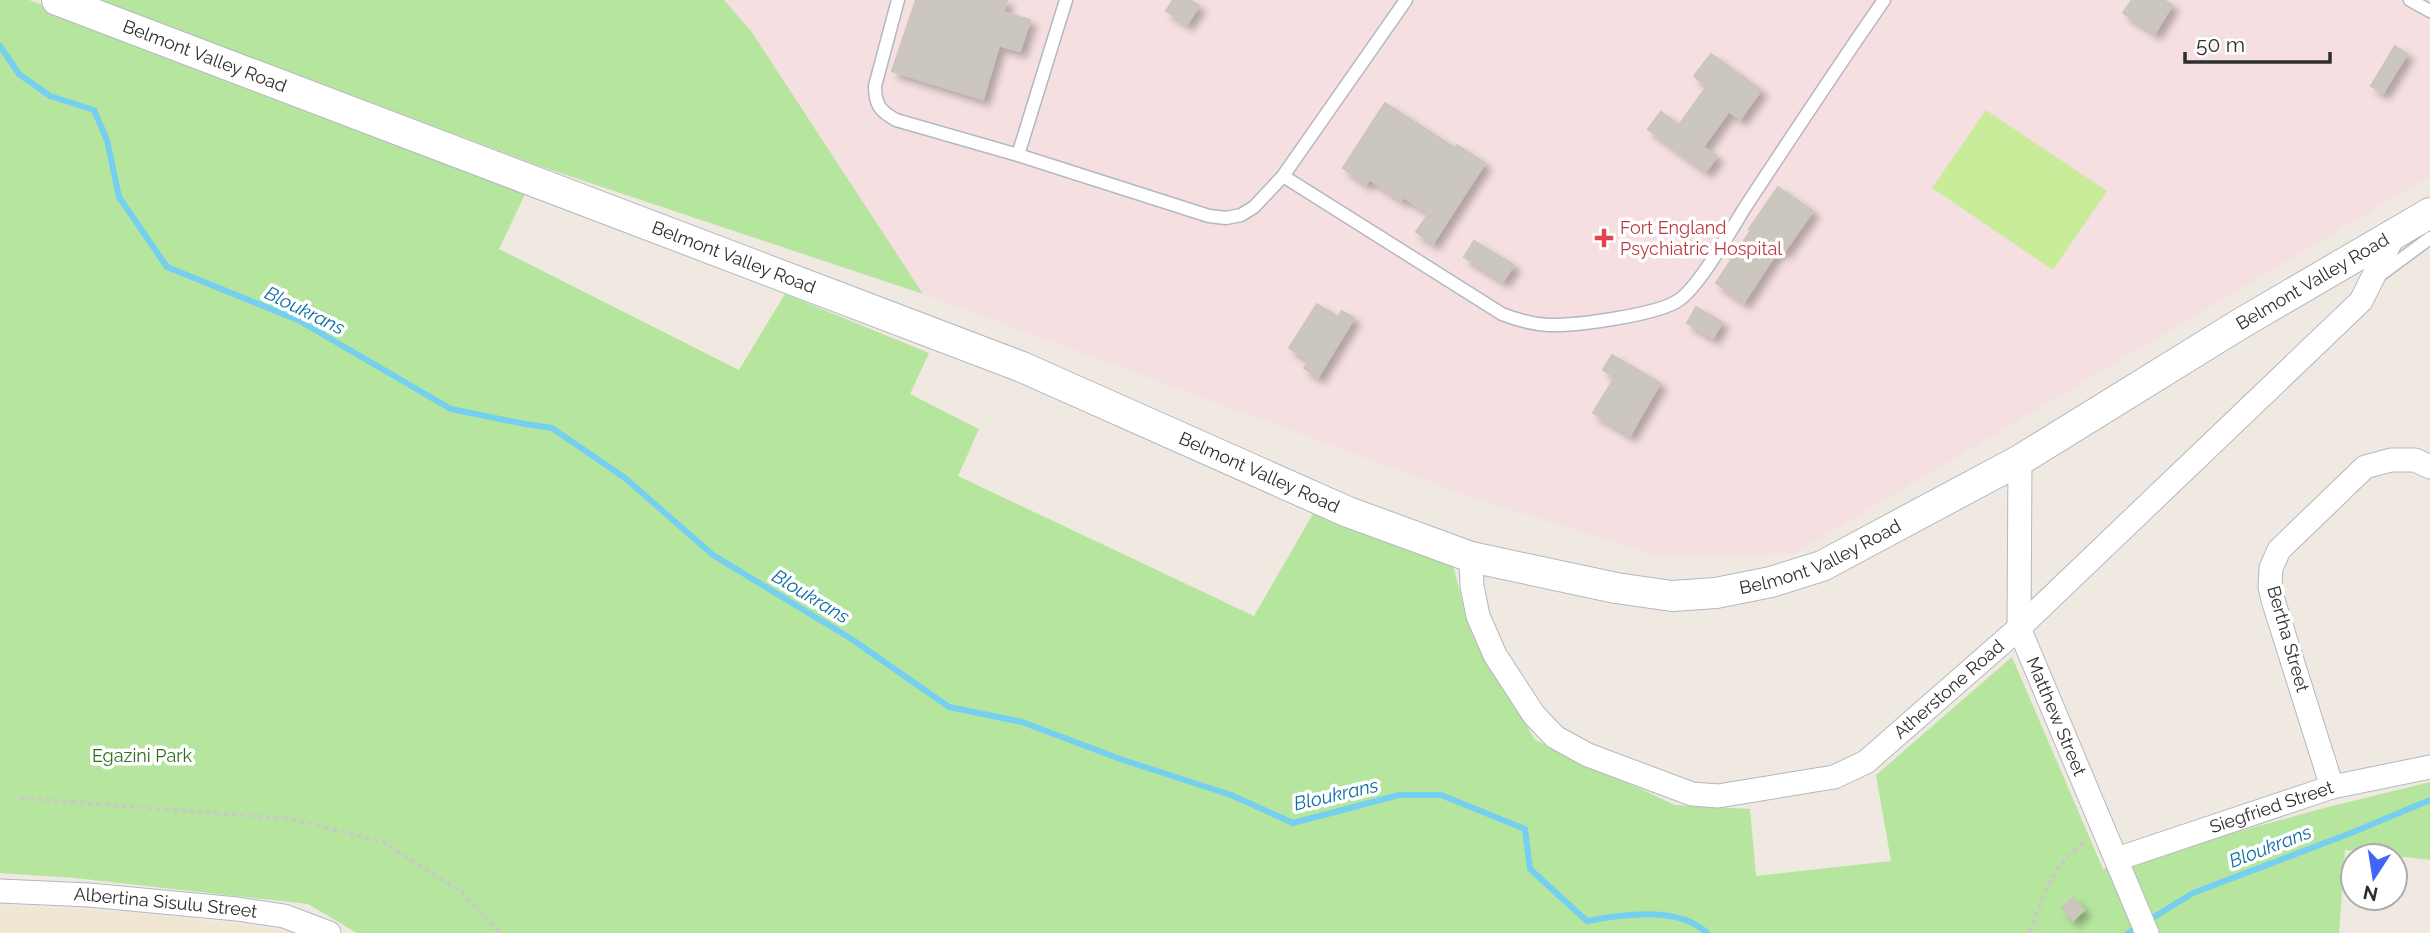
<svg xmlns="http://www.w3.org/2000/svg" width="2430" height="933" font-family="Raleway,sans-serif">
	<defs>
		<filter id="shadow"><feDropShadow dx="6" dy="6" stdDeviation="3.5" flood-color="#0004"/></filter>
	</defs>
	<rect width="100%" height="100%" fill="#efe9e1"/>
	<polygon fill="#f0e6d1" points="0,905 145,914 309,933 0,933"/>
	<polygon fill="#f5dfe0" points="724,0 2430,0 2430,176 1795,553 1656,556 1463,494 923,294 844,182 751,31"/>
	<g fill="#b6e59e">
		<polygon points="0,0 29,0 529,186 499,249 739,370 785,294 929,353 910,394 979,429 958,476 1254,616 1313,514 1452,561 1467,620 1535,740 1675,805 1750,809 1756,876 1891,861 1876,775 2012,657 2103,869 2324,808 2430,782 2430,860 2345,850 2339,933 357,933 308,904 75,878 0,873"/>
		<polygon points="99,0 724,0 751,31 923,294 539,166"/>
	</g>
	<polygon fill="#c9ec9a" points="1986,110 2107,191 2053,270 1932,188"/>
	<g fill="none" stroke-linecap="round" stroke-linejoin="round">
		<g stroke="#75cff0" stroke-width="6">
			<path d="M0,46L19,74L50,96L94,110L107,140L119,197L167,267L298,320L451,409L525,424L552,428L625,478L713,555L850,638L949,707L1022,722L1123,760L1231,795L1293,823L1399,795H1441L1525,829L1530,869L1587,921C1623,914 1679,906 1707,933"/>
			<polyline points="2128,933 2193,893 2351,833 2430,800"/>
		</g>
	</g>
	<g fill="#cbc7bf" stroke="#cbc5ba" stroke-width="2" filter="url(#shadow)">
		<polygon points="916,0 1007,0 1003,12 1030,20 1020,51 999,45 983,99 892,71"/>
		<polygon points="1173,0 1190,0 1199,6 1187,24 1166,11"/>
		<polygon points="2132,0 2164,0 2172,5 2155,33 2123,13"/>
		<polygon points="2395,46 2407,54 2383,93 2371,86"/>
		<polygon points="1711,54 1761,90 1740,119 1729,111 1703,147 1717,156 1706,171 1648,129 1661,112 1679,125 1707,86 1694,76"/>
		<polygon points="1385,103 1455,148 1457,145 1485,163 1433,243 1416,232 1429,213 1403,197 1401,200 1369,179 1366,184 1343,168"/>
		<polygon points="1778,187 1813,211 1784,252 1779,249 1744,302 1716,283 1751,230 1749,229"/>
		<polygon points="1474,241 1514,265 1503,281 1464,257"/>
		<polygon points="1317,304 1338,317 1342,311 1354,318 1318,377 1304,368 1309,360 1289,348"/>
		<polygon points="1696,307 1722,322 1713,338 1687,323"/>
		<polygon points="1612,355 1660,383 1630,435 1593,413 1615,377 1603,370"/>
		<polygon points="2073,898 2084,910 2073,920 2062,908"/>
	</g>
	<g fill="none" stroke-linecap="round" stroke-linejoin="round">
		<g stroke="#b4b7c1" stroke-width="15">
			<g id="service">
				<path d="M898,0L875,86C875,105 880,111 896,120L1018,155L1209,216L1226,218L1241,215L1254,207L1283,176L1406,0"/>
				<polyline points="2410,0 2430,11"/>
				<polyline points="1018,155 1066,0"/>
				<path d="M1283,176L1502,314C1517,320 1532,324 1548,325C1575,326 1658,315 1679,300C1699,286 1730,232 1744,209C1790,139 1836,69 1884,0"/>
				<polyline points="2380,275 2430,238"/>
			</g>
		</g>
		<g stroke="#b4b7c1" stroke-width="25">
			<g id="minor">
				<path id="s1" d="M2020,460L2019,628L2147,933"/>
				<path id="s2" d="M1471,557L1472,586L1478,616L1495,655L1534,715L1555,737L1588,755L1692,794L1718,796L1834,777L1866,762L2019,628L2361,301L2395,233"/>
				<polyline points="2332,787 2273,600 2270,587 2271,568 2279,550 2365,467 2391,460 2415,460 2430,467"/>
				<path id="s3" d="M2117,859L2332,787L2430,767"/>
				<path id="s4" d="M0,891L89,895L237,909L284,916L329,933"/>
			</g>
		</g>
		<g stroke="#b4b7c1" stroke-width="32">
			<g id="tertiary">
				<path id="s5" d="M57,0L1022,367L1348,512L1471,557L1616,588L1672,596L1716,593L1771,582L1822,566L2020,460L2240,324L2430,213"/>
			</g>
		</g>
		<g stroke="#c9c9c9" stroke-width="3.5" stroke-dasharray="5 3.5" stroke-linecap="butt">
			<polyline points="20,798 293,819 383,842 463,893 500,933"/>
			<path d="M2030,933C2043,895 2052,865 2085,842"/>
		</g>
		<use href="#service" stroke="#fff" stroke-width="12"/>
		<use href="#minor" stroke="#fff" stroke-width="23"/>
		<use href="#tertiary" stroke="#fff" stroke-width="30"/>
	</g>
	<path fill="#e0444e" stroke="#fff" stroke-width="2.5" d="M1600.5 227.5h7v7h7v7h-7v7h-7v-7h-7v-7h7z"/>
	<g text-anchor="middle" stroke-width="7" stroke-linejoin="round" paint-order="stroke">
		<g font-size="18" fill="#2e2e2e" stroke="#fff">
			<text dy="6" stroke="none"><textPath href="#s5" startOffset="158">Belmont Valley Road</textPath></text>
			<text dy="6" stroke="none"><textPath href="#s5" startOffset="724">Belmont Valley Road</textPath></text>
			<text dy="6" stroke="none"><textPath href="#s5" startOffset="2446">Belmont Valley Road</textPath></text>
			<text dy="6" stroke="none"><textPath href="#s5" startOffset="1292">Belmont Valley Road</textPath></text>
			<text dy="6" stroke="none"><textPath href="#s5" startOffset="1880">Belmont Valley Road</textPath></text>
			<text transform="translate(2288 639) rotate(74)" y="6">Bertha Street</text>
			<text dy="6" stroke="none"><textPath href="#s2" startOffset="642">Atherstone Road</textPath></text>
			<text dy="6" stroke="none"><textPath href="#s1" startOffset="264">Matthew Street</textPath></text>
			<text dy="6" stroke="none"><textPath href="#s3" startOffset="163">Siegfried Street</textPath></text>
			<text dy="6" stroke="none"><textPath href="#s4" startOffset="166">Albertina Sisulu Street</textPath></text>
		</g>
		<g font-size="18" fill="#be3a42" stroke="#fff" text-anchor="start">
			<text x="1620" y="234">Fort England<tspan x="1620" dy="21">Psychiatric Hospital</tspan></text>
		</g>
		<g font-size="18" fill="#2c6e1b" stroke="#fff">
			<text x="142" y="762">Egazini Park</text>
		</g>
		<g font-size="19" font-style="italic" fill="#0d6fa3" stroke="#fff">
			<text transform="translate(305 310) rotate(26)" y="7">Bloukrans</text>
			<text transform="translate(811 596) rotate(31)" y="7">Bloukrans</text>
			<text transform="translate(1336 794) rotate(-13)" y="7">Bloukrans</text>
			<text transform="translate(2270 846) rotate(-21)" y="7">Bloukrans</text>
		</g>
	</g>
	<g transform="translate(2374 877) rotate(192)"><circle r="33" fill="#ffffff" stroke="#ababab" stroke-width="2"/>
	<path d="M0-5L12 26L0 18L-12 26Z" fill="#4264fb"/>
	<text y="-10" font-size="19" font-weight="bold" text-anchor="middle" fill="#2e2e2e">N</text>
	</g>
	<path d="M2185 52v10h145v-10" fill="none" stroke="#2e2e2e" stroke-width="3.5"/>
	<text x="2196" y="52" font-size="21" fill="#2e2e2e" stroke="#ffffff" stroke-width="5" paint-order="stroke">50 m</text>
</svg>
